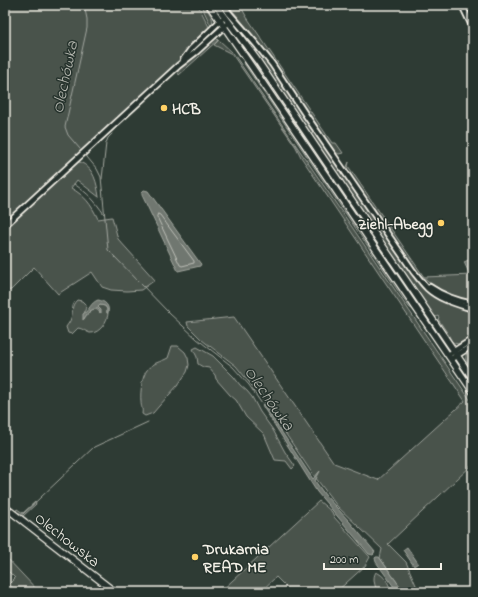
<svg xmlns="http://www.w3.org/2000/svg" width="478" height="597" font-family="'Indie Flower',sans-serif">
	<rect width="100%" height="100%" fill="#2e3b34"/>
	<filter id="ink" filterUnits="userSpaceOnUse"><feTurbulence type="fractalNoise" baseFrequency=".025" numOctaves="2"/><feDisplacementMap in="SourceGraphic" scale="8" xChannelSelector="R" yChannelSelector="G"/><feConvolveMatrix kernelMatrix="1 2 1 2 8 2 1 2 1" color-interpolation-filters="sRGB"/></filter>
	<g filter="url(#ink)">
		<g fill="#48524c" stroke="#9ea29a">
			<polygon points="5,5 198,5 209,27 192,43 191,42 190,44 190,45 188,47 189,48 181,59 173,67 5,222"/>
			<path d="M201,5H204C208,12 216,19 211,26Z"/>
			<polygon points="228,5 240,5 246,16 332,143 336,143 343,153 339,154 335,152 269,54"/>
			<polygon points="240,28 260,51 306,120 412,274 425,288 452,304 473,311 473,335 458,344 454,343 451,340 448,334 438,319 439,318 438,316 436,317 428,309 239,30"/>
			<polygon points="232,34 233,34 269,82 447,345 446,345 423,311 407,291"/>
			<polygon points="215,37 218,40 179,75 178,71 180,68 194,56"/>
			<polygon points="219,40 233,53 473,404 473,464 388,544 406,562 419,592 404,592 380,558 382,549 337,506 312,473 261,397 236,366 202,340 188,326 187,322 234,317 334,463 378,480 465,401 301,157 296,147 232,54 214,45"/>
			<polygon points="243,62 244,62 250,68 441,349 440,349 413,310 409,307"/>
			<path d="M80,162C94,168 97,183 99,197L77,180L71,188C85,196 91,204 98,219L112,217L118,239L155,280L141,290L127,291L111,290L102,287L92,272L58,294L34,267L11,290L5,291V229L76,163Z"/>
			<path d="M349,162L348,166L424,277L473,275V301C451,297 432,287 417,271L348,171L347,167Z"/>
			<path d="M77,300L82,301L86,305C86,310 83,313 84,319C88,313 94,304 100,313V309L98,307L100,305L105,306L107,309V313H108C108,320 100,334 90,333C86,332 84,329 78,328L72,334L68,333L66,327C68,324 70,322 71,318C74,310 70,307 77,300Z"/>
			<path d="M172,346H178L185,352L188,358L189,365L187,372L178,385L159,406L153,413L145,416L142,414C143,408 141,407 141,402C140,392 142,371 151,366C156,362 163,361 168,358Z"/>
			<polygon points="197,347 213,356 234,377 240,385 247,391 252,397 260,412 273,430 285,452 295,466 292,469 286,461 275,460 264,434 246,417 236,400 230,395 216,379 215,375 209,368 203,367 198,364 197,357 193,349"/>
			<path d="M473,347V371C466,361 461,357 473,347Z"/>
			<polygon points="319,501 332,512 334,517 370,557 365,566 336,592 291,592 276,577 260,592 220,592"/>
			<polygon points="35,502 36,504 23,516 27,519 24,519 16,513 16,511 17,509 23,513"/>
			<polygon points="5,556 39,592 18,592 9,584 15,578 5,568"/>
			<path d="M376,572C385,576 389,583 391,592H377C375,585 372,578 376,572Z"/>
		</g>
		<g fill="#6f7770" stroke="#a4a8a0">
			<polygon points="144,190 148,191 200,263 201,264 200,266 178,271 142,195 142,192"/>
			<polygon points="473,258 473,273 469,273 464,262"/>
			<path d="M98,300C105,301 110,306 108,313H107V309L105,306L100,305L98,307L101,310V313L98,309C90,308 87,314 83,320V314C90,310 90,303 98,300Z"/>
			<polygon points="263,404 313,479 320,471 315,481 325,495 349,521 375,552 373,553 374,554 373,555 369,554 317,492 262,405"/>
			<polygon points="407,547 418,563 414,566 403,550"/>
			<polygon points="376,557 379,557 404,592 393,592 394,587 376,562 375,558"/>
		</g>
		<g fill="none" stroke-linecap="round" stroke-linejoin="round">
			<polygon stroke="#bfc0b8" stroke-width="1" points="158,214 160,215 194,261 194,263 182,266 180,265 157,217"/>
			<g stroke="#a4a8a0" stroke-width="1">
				<polyline points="80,149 68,135 65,127 87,28 87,19 84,5"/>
				<polyline points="87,157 97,169 101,177 108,250 111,253"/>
				<polyline points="102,179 106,143 108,138 112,134"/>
				<path d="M74,184C89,194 94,200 104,214"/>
				<polyline points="113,255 169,313 197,339 233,367 249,385 262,404"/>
				<polyline points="19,513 23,514 94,447 148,422"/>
			</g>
			<g stroke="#f4f1e8" stroke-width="8">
				<g id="minor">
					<path d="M224,5L229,13L256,44L272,64L305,114L413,271C417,276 422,283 427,288C440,300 457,304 473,309"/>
					<polyline points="462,5 473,28"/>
					<polyline points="183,60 191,49 222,19"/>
					<polyline points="5,225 178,66 196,52 229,22"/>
					<path d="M430,287C443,296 458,301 473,304"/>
					<polyline points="448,355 473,339"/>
					<polyline points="451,359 473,345"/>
				</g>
			</g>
			<g stroke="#f4f1e8" stroke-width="8">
				<g id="tertiary">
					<polyline points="209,5 252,67 473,392"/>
					<polyline points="216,5 237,33 257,60 473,379"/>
					<polyline points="5,507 115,592"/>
				</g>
			</g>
			<use href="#minor" stroke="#26332d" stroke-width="4.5"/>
			<use href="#tertiary" stroke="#26332d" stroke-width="5.5"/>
		</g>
	</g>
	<g fill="#ffd166" stroke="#26332d" stroke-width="1.5">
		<circle cx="164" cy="108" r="4"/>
		<circle cx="441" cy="223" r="4"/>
		<circle cx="195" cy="557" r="4"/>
	</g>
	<g text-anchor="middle" stroke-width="3" stroke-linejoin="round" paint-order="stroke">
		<g font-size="16" font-weight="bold" fill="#f4f1e8" stroke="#26332d" text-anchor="start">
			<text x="172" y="114">HCB</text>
			<text x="433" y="229" text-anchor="end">Ziehl-Abegg</text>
			<text x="203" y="554">Drukarnia<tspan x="203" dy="18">READ ME</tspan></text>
		</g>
		<g font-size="16" fill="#f4f1e8" stroke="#26332d">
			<text transform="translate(68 539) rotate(38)" y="6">Olechowska</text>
		</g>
		<g font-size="17" font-style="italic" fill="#b8bab2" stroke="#26332d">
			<text transform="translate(64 77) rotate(-78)" y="6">Olechówka</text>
			<text transform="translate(270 398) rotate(55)" y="6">Olechówka</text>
		</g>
	</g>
	<rect width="478" height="597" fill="none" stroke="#26332d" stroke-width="20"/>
	<rect x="10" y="10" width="458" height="577" fill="none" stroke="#f4f1e8" stroke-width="1.5" filter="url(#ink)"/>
	<path d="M324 563v6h117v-6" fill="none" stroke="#f4f1e8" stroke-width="2"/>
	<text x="330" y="563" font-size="12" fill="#f4f1e8" stroke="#26332d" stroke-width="3" paint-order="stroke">200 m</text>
</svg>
